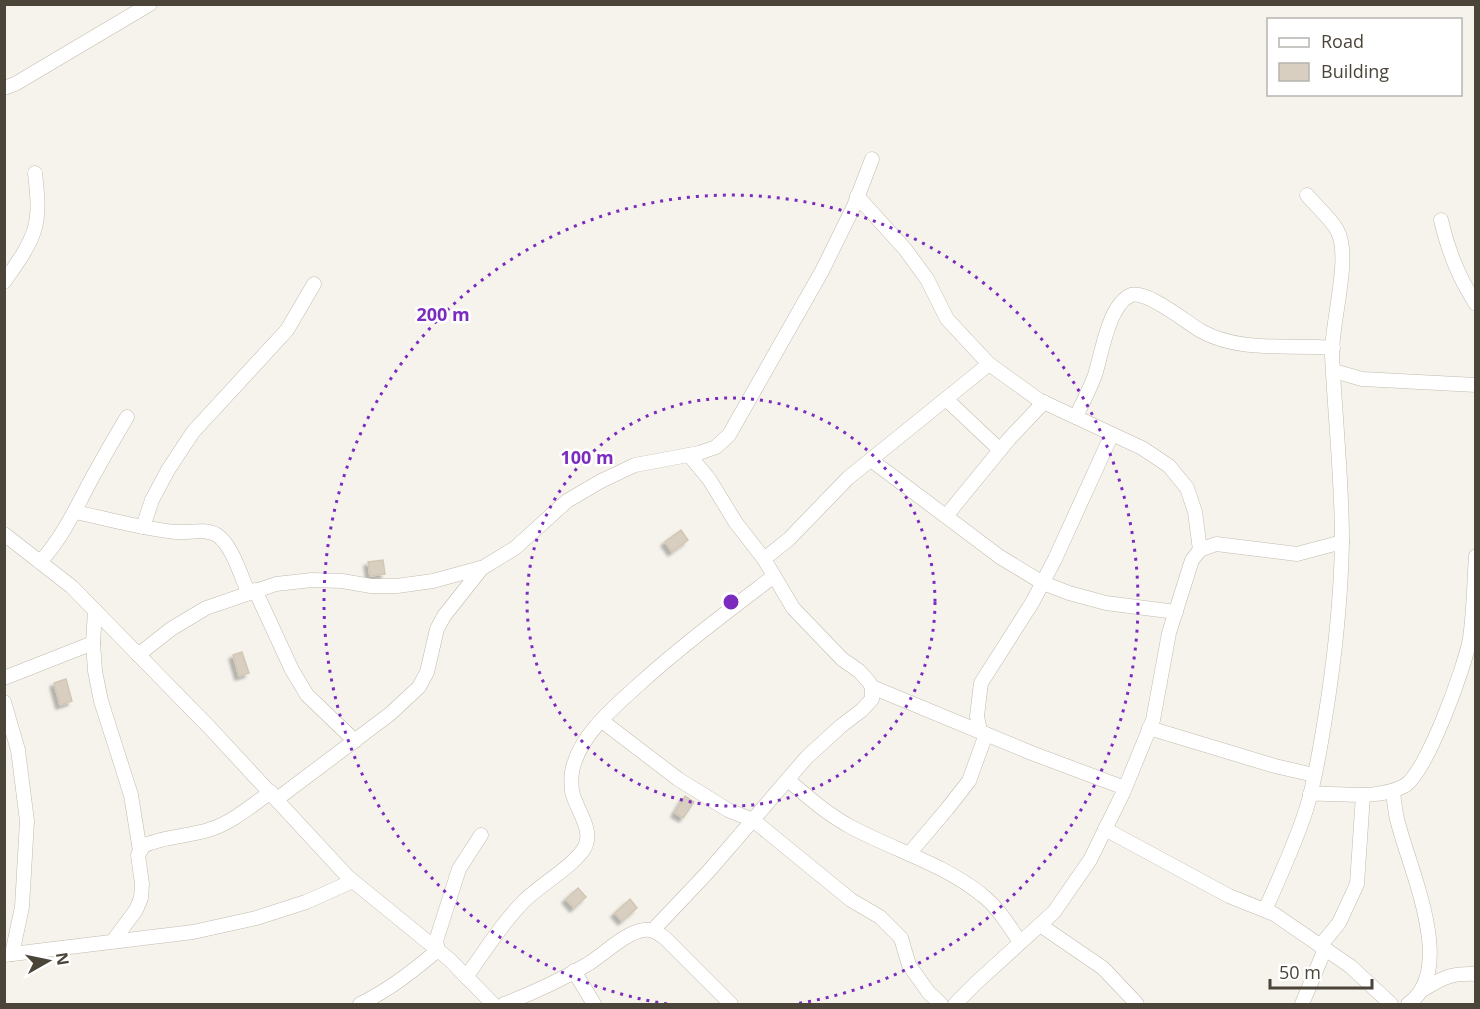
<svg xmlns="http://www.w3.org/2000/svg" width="1480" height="1009" font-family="'Open Sans',sans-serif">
	<defs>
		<filter id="shadow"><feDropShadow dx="-4" dy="4" stdDeviation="1.5" flood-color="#0004"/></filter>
	</defs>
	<rect width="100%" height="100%" fill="#f6f3ec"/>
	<g fill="#d8cfc1" stroke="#d3c7b4" stroke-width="1.5" filter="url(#shadow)">
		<polygon points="681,530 688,540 672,552 665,542"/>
		<polygon points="383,560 385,574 370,576 368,562"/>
		<polygon points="242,652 249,673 239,676 233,655"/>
		<polygon points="66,679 72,701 60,705 54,683"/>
		<polygon points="685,796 694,802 683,818 675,813"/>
		<polygon points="578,888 586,897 574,908 566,899"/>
		<polygon points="630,899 637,908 622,921 615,913"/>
	</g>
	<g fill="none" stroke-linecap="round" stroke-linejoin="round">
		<g stroke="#c2bbae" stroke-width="15">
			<g id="minor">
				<polyline points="4,88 15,84 150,4"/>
				<polyline points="857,196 905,249 927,279 947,319 989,364 1039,400 1142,448 1169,466 1187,488 1195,512 1200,550"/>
				<path d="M1441,220C1448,251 1458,277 1476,304"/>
				<path d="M4,282C15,266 28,249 34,231C40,213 37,192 35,173"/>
				<polyline points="1334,371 1362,379 1476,385"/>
				<polyline points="947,400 1000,450"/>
				<path d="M1076,417C1082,403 1090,389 1095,375C1102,353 1108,308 1129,296C1144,287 1187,323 1201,331C1241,353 1289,344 1333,348"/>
				<polyline points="871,460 1000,557 1043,583 1069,593 1106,603 1176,612"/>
				<path d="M75,512C109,519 142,529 176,532C189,533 205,528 217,535C232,545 241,576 248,592"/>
				<polyline points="946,516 1009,439 1044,402"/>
				<polyline points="143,527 152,500 168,470 193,432 287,330 314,284"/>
				<polyline points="4,534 72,587 210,728 348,877 450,960 493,1004"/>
				<polyline points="764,559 789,539 848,478 989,364"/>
				<path d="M40,562C63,537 76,508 92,478C103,458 115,437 127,417"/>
				<polyline points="255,590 292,670 307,695 355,741"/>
				<polyline points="95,611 93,643 95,671 101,701 131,795 140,851"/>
				<polyline points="138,655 171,629 206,608 276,584 312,580 342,581 371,586 397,586 433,581 484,567 515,548 567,501 601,481 635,465 699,453 716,447 729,435 822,271 854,206 872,159"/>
				<polyline points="4,678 93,643"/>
				<polyline points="872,687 1029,752 1125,788"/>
				<polyline points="4,702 18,750 27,821 22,907 12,954"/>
				<polyline points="602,721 678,779 728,810 753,820 851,900 880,917 901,938 909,965 929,993 941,1004"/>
				<polyline points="1149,728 1275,766 1314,775"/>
				<polyline points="980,731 977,716 981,683 1032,603 1055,559 1112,434"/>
				<path d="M788,780C808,797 827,814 851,827C894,850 944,864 982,895C998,907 1009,926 1020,942"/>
				<path d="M1393,792C1394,801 1395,810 1397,819C1408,866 1458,970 1408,1004"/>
				<path d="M1310,794C1341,792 1375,801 1404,786C1426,775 1466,664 1470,638C1474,611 1474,583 1476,556"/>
				<polyline points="277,799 390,714 419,687 427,672 437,629 444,616 482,568"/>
				<polyline points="1105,829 1229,896 1274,914 1350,966 1391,1004"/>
				<polyline points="909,854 947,809 969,781 986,734"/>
				<path d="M1265,910C1280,877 1295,844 1306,810C1315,782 1319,753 1324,725C1334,664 1341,603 1342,541C1342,479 1335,417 1332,355C1331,323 1352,256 1337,230C1331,219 1316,206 1307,195"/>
				<polyline points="1040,925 1103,968 1137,1004"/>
				<polyline points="653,930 708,872 807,757 841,726 862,710 872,699 872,687 869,682 859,671 842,659 793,608 764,559 736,523 709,479 689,455"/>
				<path d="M113,941L136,910L141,898L142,884L138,855L143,846C163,836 189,837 211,829C233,822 252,805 271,792"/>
				<polyline points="1320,946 1339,923 1357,884 1363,795"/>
				<polyline points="4,955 193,932 256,918 306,902 353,881"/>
				<polyline points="574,971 594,1004"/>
				<path d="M466,977C485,951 502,923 524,901C540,885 575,865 585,847C594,829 575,808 572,791C571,782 571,772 574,764C583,733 613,708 636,687C680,647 727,612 774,576"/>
				<path d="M1424,989C1444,977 1452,973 1476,974"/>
				<path d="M360,1004C389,990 413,971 438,950L436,941L459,869L481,835"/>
				<path d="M504,1004C533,993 561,980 588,964C604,954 626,932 644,930C653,929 658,933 665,938L731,1004"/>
				<polyline points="955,1004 976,983 1054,912 1090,860 1123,793 1153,720 1169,633 1192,560 1200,550 1216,544 1297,554 1342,542"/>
				<polyline points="1302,1004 1325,949"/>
			</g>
		</g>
		<use href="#minor" stroke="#fff" stroke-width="14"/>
	</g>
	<g fill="none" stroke="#7b2cbf" stroke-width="3" stroke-dasharray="3 6">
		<circle cx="731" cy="602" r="204"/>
		<path d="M667 1004A407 407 0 1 1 795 1004"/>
	</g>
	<circle cx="731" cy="602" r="9" fill="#7b2cbf" stroke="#fff" stroke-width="3"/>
	<g font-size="18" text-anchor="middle" font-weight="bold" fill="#7b2cbf" stroke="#fff" stroke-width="5" stroke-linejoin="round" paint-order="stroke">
		<text x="443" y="321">200 m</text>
		<text x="587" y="464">100 m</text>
	</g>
	<rect width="1480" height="1009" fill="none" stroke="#4b4439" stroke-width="12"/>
	<rect x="1267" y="18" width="195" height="78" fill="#ffffff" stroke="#b7b4b0" stroke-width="1.5"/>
	<rect x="1279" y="38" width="30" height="9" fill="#ffffff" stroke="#b7b4b0" stroke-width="1.5"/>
	<text x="1321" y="48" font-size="18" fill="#4b4439">Road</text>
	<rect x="1279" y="63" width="30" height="18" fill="#d8cfc1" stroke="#b7b4b0" stroke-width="1.5"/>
	<text x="1321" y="78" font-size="18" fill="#4b4439">Building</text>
	<g transform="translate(48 961) rotate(81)" stroke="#ffffff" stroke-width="4.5" paint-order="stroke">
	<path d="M0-4.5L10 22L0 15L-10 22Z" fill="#4b4439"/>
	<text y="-9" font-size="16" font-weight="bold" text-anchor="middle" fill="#4b4439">N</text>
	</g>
	<path d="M1270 979v9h102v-9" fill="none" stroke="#4b4439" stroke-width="3"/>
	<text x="1279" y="979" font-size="18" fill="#4b4439" stroke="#ffffff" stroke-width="4.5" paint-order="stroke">50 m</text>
</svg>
